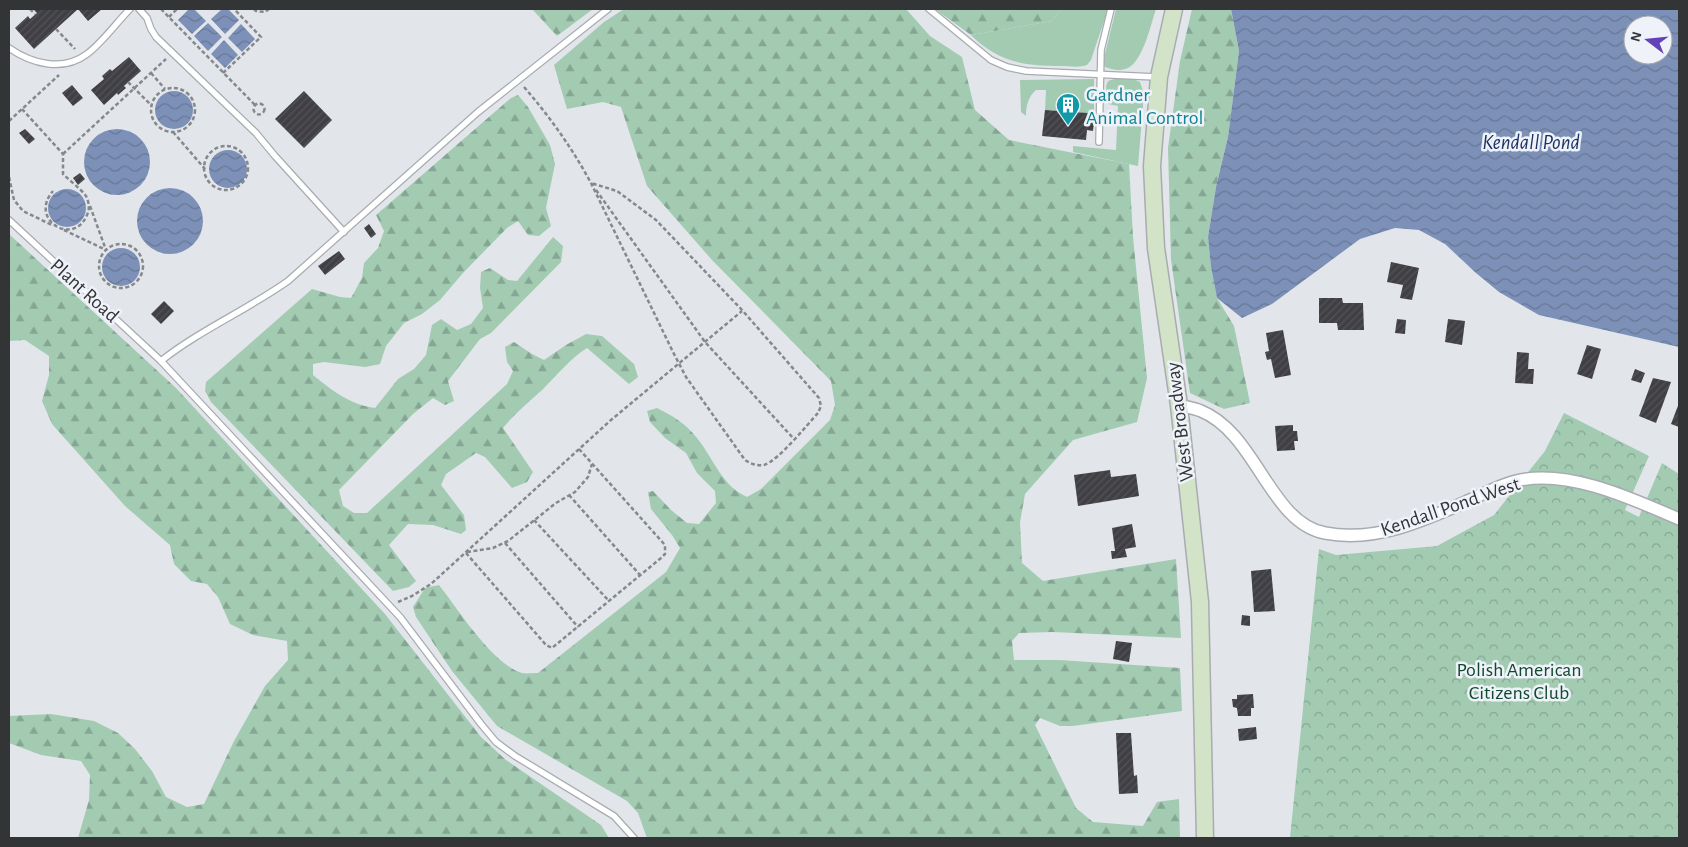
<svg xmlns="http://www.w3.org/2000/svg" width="1688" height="847" font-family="'Alegreya Sans',sans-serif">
	<defs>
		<pattern id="forest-firs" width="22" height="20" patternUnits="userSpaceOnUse" patternTransform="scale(1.25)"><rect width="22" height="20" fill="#a2cbb2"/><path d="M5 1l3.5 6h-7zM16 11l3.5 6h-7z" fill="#85a692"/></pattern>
		<pattern id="park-crowns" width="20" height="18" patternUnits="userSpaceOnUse" patternTransform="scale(1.25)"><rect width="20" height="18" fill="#a2cbb2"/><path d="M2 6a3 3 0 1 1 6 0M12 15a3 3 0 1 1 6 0" fill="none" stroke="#85a692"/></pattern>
		<pattern id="water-waves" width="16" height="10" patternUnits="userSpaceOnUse" patternTransform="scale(1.25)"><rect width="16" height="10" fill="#7d91b8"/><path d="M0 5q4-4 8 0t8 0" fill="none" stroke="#677796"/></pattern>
		<pattern id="building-hatch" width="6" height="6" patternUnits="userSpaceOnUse" patternTransform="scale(1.25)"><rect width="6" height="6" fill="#3f3f44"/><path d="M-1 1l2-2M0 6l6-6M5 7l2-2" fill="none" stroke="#535357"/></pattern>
	</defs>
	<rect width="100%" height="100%" fill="#e2e6eb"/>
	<g fill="#a2cbb2">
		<path d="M1061,9H1108L1091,60L1087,65C1079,68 1069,66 1060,66C1024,66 998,62 971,35L1052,21Z"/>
		<path d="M1116,9H1156C1151,24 1144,56 1131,66C1124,72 1112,70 1105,67L1103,62Z"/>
		<polygon points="1117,78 1133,79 1140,82 1144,94 1138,166 1073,152 1073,146 1116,150 1118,106 1108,104 1106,86 1108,81"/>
		<path d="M1094,79V122L1087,121L1088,113L1045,110L1046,90H1036C1028,97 1026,106 1026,116L1021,112L1020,80Z"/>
	</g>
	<g fill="url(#forest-firs)">
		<polygon points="532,9 593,9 557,36"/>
		<path d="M624,9H906L930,36L962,57L975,110L1009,140L1129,164L1133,237L1147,378L1137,422L1073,440L1025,494L1020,522L1022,563L1043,581L1176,559L1181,638L1053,632L1019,633L1012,641L1014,660H1059L1180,668L1182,711L1073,726H1060L1040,718L1035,725L1076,808L1093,822L1143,826L1157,802L1179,799L1180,838H647L638,813L627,801L497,726L452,671L416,617L413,607L425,588L439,585C458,609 493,665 522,673C527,674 533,673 538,673L666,572L680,548L672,535L651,509L648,492L653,491L671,510L687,523L699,524L716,503L715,491L697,473L686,453L665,438L650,422L647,411L657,408C673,416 685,423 697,438C714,459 721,485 747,497L761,489L830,420L835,405L831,381L712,260L647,186L621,107L603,102L567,109L554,65L604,22Z"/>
		<polygon points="935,9 1061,9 1052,21 971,35"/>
		<polygon points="1192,9 1231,9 1239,51 1228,137 1216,187 1208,237 1211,267 1217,298 1234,326 1250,403 1224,409 1190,393 1171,260 1168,148 1180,61"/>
		<path d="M518,95L528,107L550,145L555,164L546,208L551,226L539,236L528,235L518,221L507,228L463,273L440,300L422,314L404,323L386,346L380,364L365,367L324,362L313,364V375C331,390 351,405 375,408L398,379L414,369L426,355L432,325L441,319L457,330L471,324L483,308L480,288L481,272L490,268L508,280L517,281L553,237L563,246L561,262L491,333L480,339L448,381L454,401L445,405L433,398L413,414L339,490L343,506L354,513H367L507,384L513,371L507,362L505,347L514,342L532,354L544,360L566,345L586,334L602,336L634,364L638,377L629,384L587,348C570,359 557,375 543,389C529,402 515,413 503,428L533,472L527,482L512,488L485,457L476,453L446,474L441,485L464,515L466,530L461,534L433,525L408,524L389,545L416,581L409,587L393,591L211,402L205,391L206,382L312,289L340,297L351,298L362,278L364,263L378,248L384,231L376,215L511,98Z"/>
		<polygon points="9,234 176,388 385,614 481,737 506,760 601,825 609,838 78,838 89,800 90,775 81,761 41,755 9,743 9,716 51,714 94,721 118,733 135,749 152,771 166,797 187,807 204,804 234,741 265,686 288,660 287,641 253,635 230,624 218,597 207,584 191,581 174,564 170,545 125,506 52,424 42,401 49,375 49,356 25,340 9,341"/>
	</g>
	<polygon fill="url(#park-crowns)" points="1564,413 1649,456 1625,510 1639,517 1662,463 1679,474 1679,838 1290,838 1319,549 1336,555 1437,546 1494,515 1545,451"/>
	<g fill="url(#water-waves)" fill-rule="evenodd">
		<polygon points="189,9 194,9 206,21 192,34 178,20"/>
		<polygon points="222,9 228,9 239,20 225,34 211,19"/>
		<path d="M1231,9H1679V347L1539,315L1499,292L1476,273L1445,244L1419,230L1395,228L1360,239L1272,304L1242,318L1217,298L1211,267L1208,237L1216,187L1228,137L1239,51ZM1633,25H1663V55H1633Z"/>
		<polygon points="208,23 222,37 208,51 194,36"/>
		<polygon points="241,24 255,39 242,52 228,38"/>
		<polygon points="224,40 238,55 225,68 211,54"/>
		<circle cx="174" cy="110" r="19"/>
		<circle cx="117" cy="162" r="33"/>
		<circle cx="228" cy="169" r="19"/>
		<circle cx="170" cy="221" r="33"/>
		<circle cx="67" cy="208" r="19"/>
		<circle cx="121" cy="267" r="19"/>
	</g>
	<g fill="url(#building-hatch)">
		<polygon points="33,9 102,9 88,21 78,9 34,49 15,28 28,16 30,19 37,13"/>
		<polygon points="129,57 141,71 124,86 126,88 118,95 117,93 104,105 91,90 104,79 102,76 110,69 112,71"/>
		<polygon points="72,85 83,98 73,106 62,93"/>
		<polygon points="304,91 332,120 304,148 275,119"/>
		<polygon points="1045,110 1088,113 1087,121 1094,122 1093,131 1087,130 1086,140 1042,136"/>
		<polygon points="25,129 35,139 29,144 19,133"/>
		<polygon points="80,173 85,179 78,185 73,178"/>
		<polygon points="369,224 376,234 371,238 364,228"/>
		<polygon points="339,251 345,259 325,275 318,266"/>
		<polygon points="1391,262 1419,268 1412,300 1400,298 1403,285 1387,282"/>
		<polygon points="1319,298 1342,298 1343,303 1363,303 1364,330 1338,330 1337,323 1319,323"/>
		<polygon points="164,301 174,311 161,324 151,314"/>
		<polygon points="1397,319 1406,320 1405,334 1395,333"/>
		<polygon points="1448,319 1465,321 1462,345 1445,342"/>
		<polygon points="1283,330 1291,375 1275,378 1271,359 1267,360 1265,352 1269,351 1266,333"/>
		<polygon points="1587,345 1601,349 1592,379 1577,374"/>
		<polygon points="1517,352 1529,353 1528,369 1534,369 1533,384 1515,383"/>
		<polygon points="1635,369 1645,373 1641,383 1631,380"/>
		<polygon points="1653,378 1671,382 1656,423 1639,416"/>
		<polygon points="1679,403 1679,427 1671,424"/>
		<polygon points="1293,425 1293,431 1297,431 1298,441 1294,441 1295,450 1277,451 1275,426"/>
		<polygon points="1110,470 1111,477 1136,474 1139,496 1078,506 1074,475"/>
		<polygon points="1132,524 1136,547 1125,549 1127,557 1112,559 1111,551 1115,551 1112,528"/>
		<polygon points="1271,569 1275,611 1254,612 1251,571"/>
		<polygon points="1242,615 1250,616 1250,626 1241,625"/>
		<polygon points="1116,641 1132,643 1129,662 1113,659"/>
		<polygon points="1253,694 1254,708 1251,708 1251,716 1238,716 1237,708 1233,707 1232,699 1237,699 1237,695"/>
		<polygon points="1256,727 1257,739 1239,741 1238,729"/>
		<polygon points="1116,733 1131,733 1134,776 1137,775 1138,793 1119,794"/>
	</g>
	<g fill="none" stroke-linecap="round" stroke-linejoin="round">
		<g stroke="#a8acb1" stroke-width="8">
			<g id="service">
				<polyline points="139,9 147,18 151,29 156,37 256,133 275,156 344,232"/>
				<polyline points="929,9 991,60 1007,67 1026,71 1156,77"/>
				<path d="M9,48C32,64 63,72 87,54C102,43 117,22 130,9"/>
				<polyline points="1099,142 1101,50 1111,9"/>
				<polyline points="9,220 161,361 400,617 481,724 496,742 515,756 614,816 634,838"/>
				<path d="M161,361C200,330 247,310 288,281L478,112L608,9"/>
			</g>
		</g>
		<g stroke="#a8acb1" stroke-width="14">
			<path id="minor" d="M1179,405C1186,407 1194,408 1201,411C1256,433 1270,523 1325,533C1376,543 1425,520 1470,500C1485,493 1500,485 1516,481C1567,468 1633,499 1679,519"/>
		</g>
		<g stroke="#a8acb1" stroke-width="19">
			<polyline id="secondary" points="1174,9 1159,77 1152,166 1156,248 1179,405 1200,602 1205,838"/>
		</g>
		<g stroke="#85888c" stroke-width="2.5" stroke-dasharray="4 2.5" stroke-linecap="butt">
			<polyline points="30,9 35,14"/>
			<polyline points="161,9 255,105"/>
			<polyline points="254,9 256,11 265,12 269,9"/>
			<polyline points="169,17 177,9"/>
			<polyline points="56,29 75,49"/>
			<polyline points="151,73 165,89"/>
			<polyline points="223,73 261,37 234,9"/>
			<polyline points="128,82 152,106"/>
			<path d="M524,87C550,117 572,148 591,183L673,352L686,377L745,460C751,464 757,466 764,465C778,461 807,425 818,413L821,406L819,398L742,310L656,220L617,191L591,183"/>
			<circle cx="173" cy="110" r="22"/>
			<circle cx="259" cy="109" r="5.5"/>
			<path d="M22,109L63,154V174C70,181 80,188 86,196C89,202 90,209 87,215C74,247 28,220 53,191"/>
			<polyline points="9,121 59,75"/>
			<polyline points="173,132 205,169"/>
			<circle cx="226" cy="168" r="22"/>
			<polyline points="63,154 166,59"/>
			<polyline points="9,177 14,200 23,211 52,225"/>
			<polyline points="596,190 705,342 794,439"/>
			<polyline points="90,206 106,250"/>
			<polyline points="64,230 106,250"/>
			<circle cx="121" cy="266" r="22"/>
			<polyline points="569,495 640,575"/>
			<polyline points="534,520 609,601"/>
			<polyline points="505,543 578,627"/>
			<polyline points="467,552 493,548 508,541 556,503 575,492 588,477 592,464"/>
			<polyline points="466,553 546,645 552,648 661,558 665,554 665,545 579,449"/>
			<polyline points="398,602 412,596 431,584 611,420 742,311"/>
		</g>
		<use href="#service" stroke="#fff" stroke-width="5.5"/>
		<use href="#minor" stroke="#fff" stroke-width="11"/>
		<use href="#secondary" stroke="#d2e3c8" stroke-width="16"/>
	</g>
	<defs>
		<g id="building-pin" transform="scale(1.25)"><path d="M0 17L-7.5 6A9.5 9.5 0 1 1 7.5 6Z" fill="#0f9aa8" stroke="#eff3f9"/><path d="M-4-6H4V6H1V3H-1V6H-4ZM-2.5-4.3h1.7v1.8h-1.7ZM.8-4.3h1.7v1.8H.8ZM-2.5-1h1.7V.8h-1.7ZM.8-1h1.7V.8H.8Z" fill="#fff"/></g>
	</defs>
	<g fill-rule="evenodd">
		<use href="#building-pin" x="1068" y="105"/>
	</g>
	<g text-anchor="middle" stroke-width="5" stroke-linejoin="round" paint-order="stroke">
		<g font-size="20" fill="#0d838f" stroke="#eff3f9" text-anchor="start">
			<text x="1086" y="101">Gardner<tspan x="1086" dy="23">Animal Control</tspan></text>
		</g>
		<g font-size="20" fill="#323436" stroke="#eff3f9">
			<text transform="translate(85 290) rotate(42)" y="7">Plant Road</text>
			<text transform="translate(1179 422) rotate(-97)" y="7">West Broadway</text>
			<text transform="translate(1450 506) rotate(-19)" y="7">Kendall Pond West</text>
		</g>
		<g font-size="20" fill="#10492e" stroke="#eff3f9">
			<text x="1519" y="676">Polish American<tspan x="1519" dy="23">Citizens Club</tspan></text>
		</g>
		<g font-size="21" font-style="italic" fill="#1a3163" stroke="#eff3f9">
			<text x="1531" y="149">Kendall Pond</text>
		</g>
	</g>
	<rect width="1688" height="847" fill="none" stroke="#323436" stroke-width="20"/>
	<g transform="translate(1648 40) rotate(286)"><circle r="24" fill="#eff3f9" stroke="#a3a7ab"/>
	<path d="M0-4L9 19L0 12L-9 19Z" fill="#6241b9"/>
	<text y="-8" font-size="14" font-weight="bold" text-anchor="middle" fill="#323436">N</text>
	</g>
</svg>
